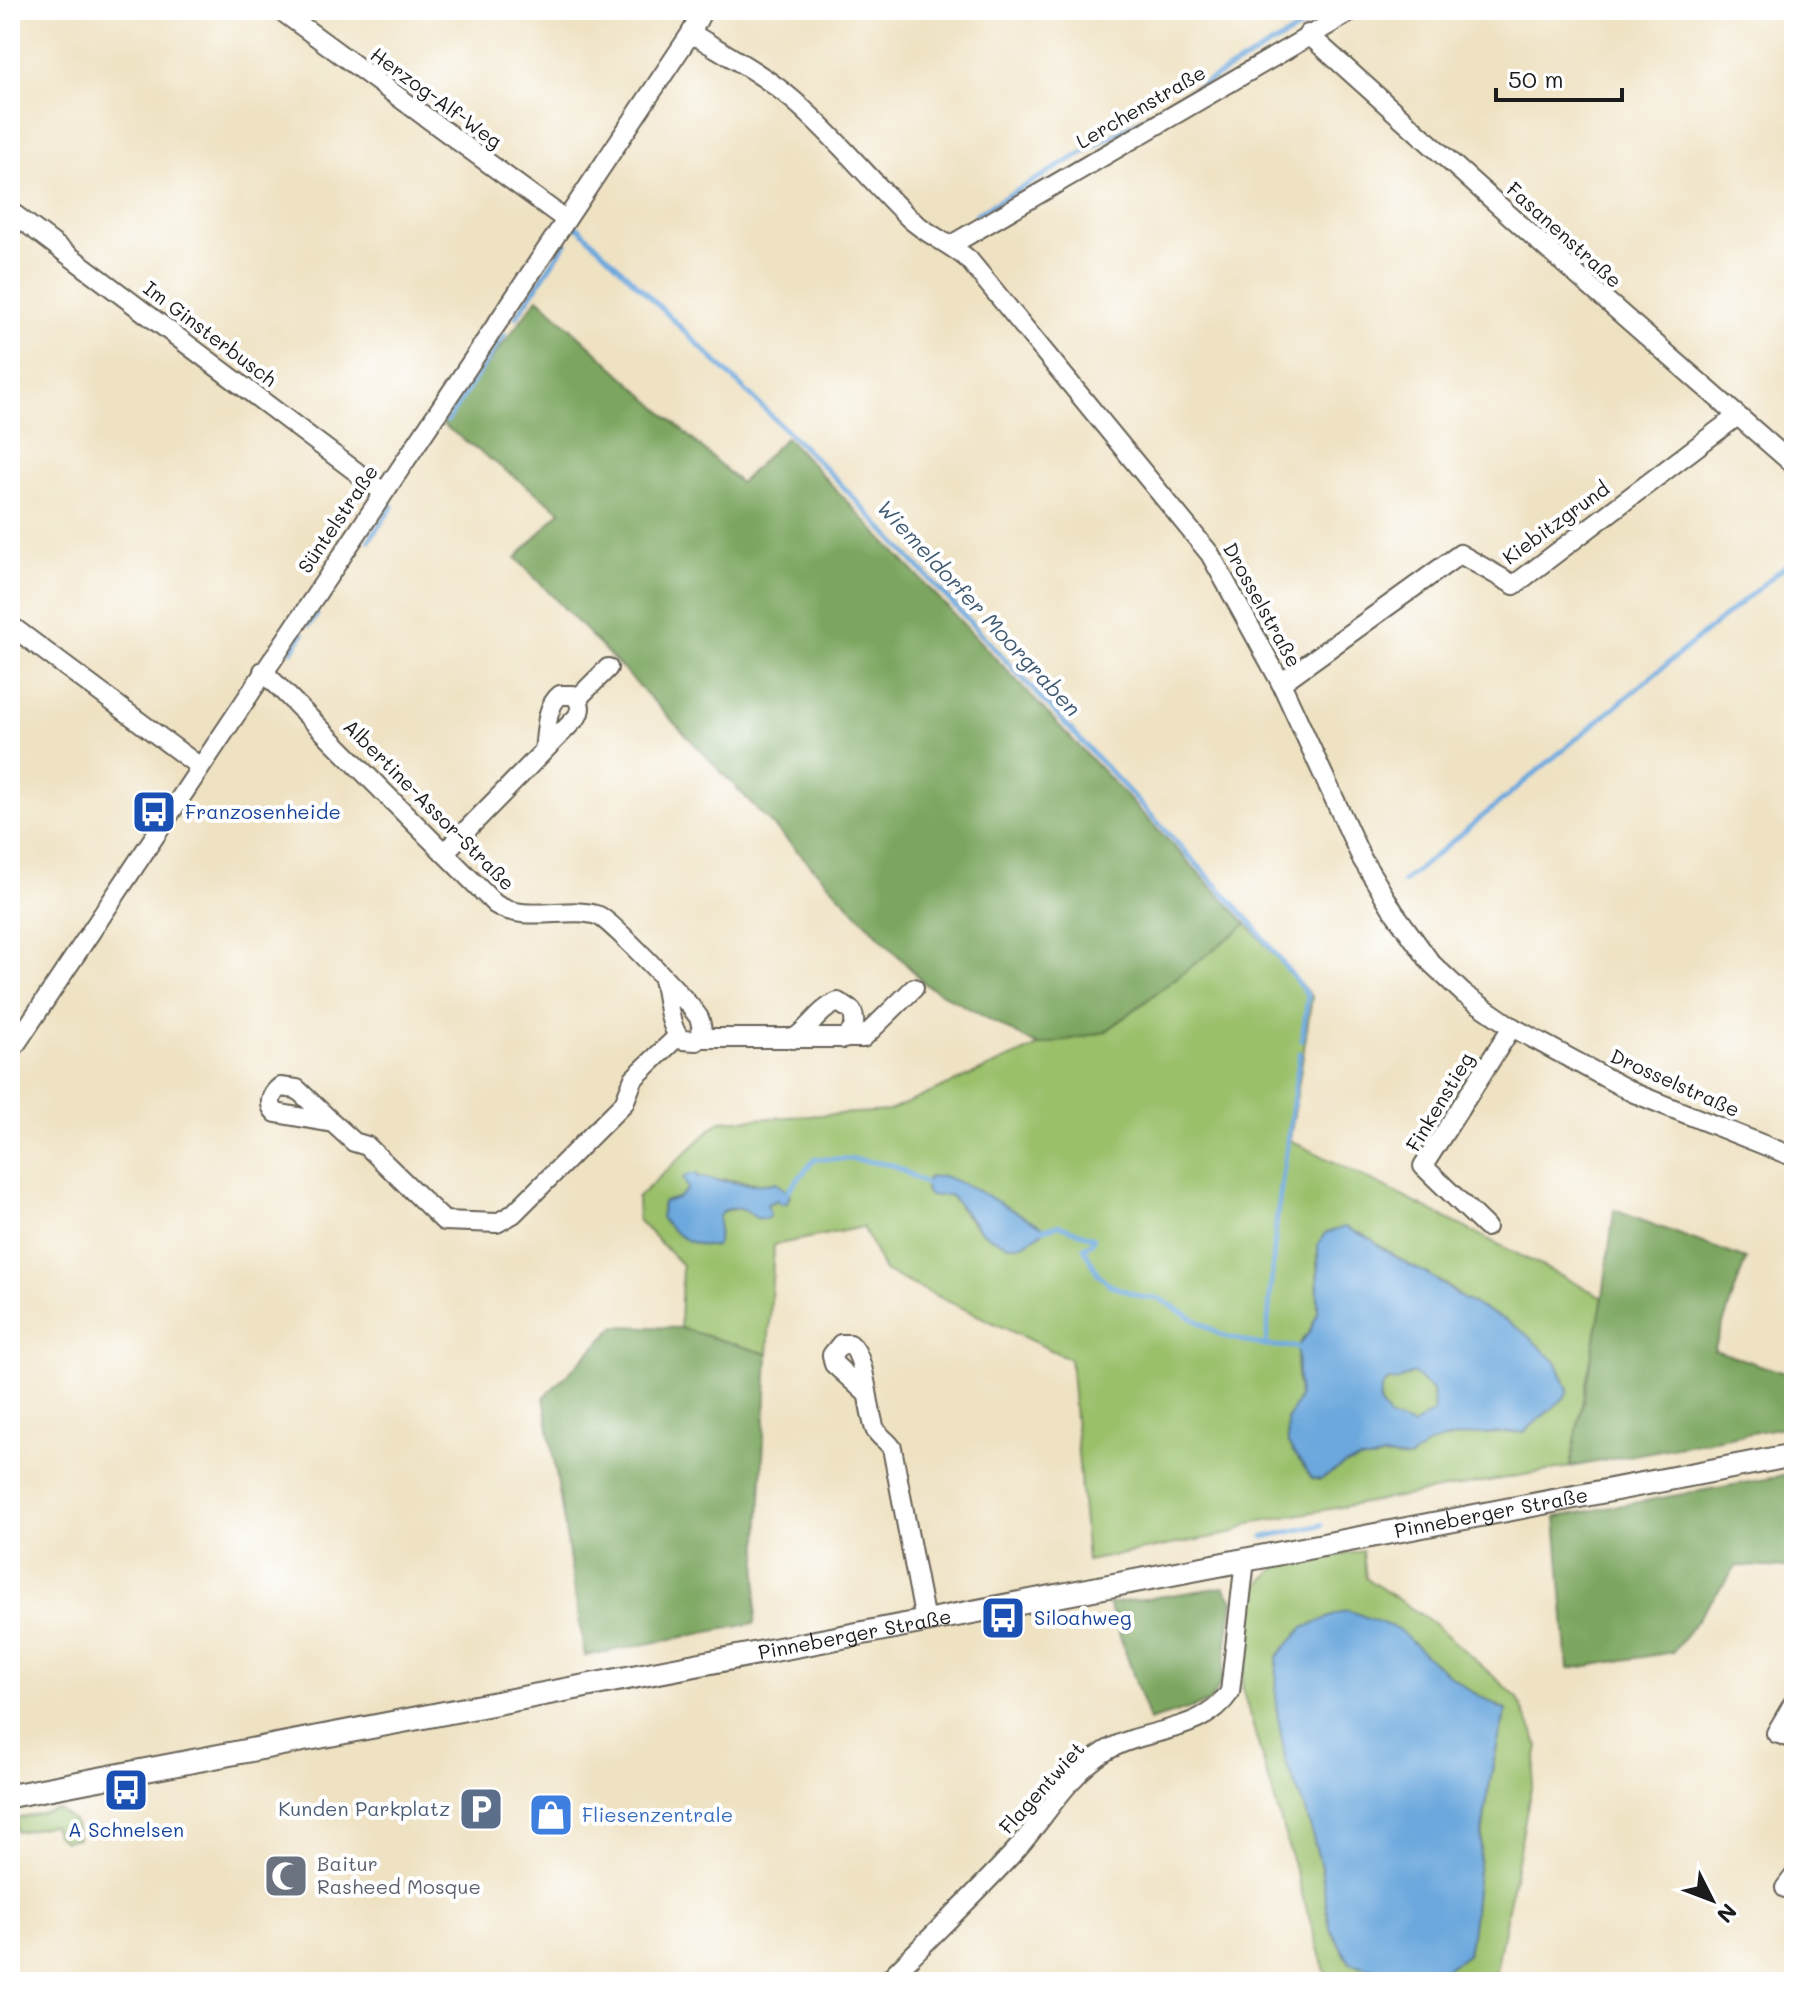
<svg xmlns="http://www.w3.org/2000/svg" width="1804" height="1992" font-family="Mali,sans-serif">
	<rect width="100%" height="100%" fill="#fff"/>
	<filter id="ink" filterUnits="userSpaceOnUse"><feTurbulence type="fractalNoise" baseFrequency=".0125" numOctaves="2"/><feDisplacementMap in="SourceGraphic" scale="16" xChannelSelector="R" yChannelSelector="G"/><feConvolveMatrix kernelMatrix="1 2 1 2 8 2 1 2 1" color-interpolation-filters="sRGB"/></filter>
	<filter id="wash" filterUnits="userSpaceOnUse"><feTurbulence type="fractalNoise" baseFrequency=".006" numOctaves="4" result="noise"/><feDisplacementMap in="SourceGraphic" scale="32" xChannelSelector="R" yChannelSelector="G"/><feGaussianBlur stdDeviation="1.8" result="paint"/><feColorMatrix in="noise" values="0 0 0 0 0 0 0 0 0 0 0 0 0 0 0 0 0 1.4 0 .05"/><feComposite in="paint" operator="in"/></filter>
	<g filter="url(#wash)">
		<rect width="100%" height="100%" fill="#efe2c3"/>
		<g fill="#9ac06b" stroke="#5b6e44" stroke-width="2" fill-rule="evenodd">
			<path d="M1247,924L1312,997L1290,1140L1603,1297L1570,1467L1250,1523L1234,1533L1087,1561L1070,1359L884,1271L863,1227L774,1245L768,1354L680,1328L682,1265L638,1220L637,1198L720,1121L889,1111L1038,1046L1105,1032ZM690,1174L718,1181L726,1179L768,1185L777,1200L767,1204L768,1212L740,1208L723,1211L719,1216L718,1242L716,1246C695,1248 673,1234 661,1218L663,1202L678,1198L689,1189L684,1179ZM928,1178L979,1192L1047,1229C1016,1253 989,1244 965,1215C960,1208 956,1201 950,1194L929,1196L925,1190ZM1361,1233L1411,1266L1448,1286L1463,1299L1507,1321L1526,1334L1557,1363L1568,1390L1524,1432L1476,1434L1441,1440L1429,1443L1409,1459L1384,1456L1373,1460H1359L1344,1465L1320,1480L1312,1478L1288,1444L1287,1420L1299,1398L1296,1362L1300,1342L1310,1331L1318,1313L1317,1255Z"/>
			<polygon points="1414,1373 1432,1390 1434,1412 1413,1426 1390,1418 1379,1404 1381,1387 1385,1383"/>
			<path d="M1363,1551L1366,1578L1432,1622L1518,1698L1539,1746L1494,1982H1421L1427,1975L1443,1971L1468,1954C1474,1923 1475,1893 1479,1862C1485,1811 1492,1760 1506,1710L1467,1689L1433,1662L1276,1706L1286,1763L1306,1811L1321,1867L1330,1928L1350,1963L1390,1974L1400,1982H1328L1242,1689L1254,1589L1277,1567Z"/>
			<polygon points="57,1809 74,1821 78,1838 64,1841 56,1835 53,1825 17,1832 15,1819"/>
		</g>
		<g fill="#7ba65f" stroke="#4c613e" stroke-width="2">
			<polygon points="538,298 740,483 786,437 1247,924 1105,1032 1038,1046 926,985 516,558 561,511 442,424"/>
			<polygon points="1614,1210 1746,1259 1714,1350 1794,1376 1794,1425 1570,1467 1603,1297"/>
			<polygon points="616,1326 680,1328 768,1354 755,1623 585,1656 544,1397"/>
			<polygon points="1794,1474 1794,1568 1737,1566 1673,1652 1568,1669 1556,1517"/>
			<polygon points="1224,1587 1233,1600 1222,1681 1210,1702 1149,1721 1109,1604"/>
		</g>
		<g fill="#6ca8dd" stroke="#44627c" stroke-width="2" fill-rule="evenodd">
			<path d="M690,1174H697L698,1177C715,1180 761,1188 776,1182L790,1194L787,1203L781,1204L777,1200L767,1204L770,1215L766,1219L756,1218C746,1209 737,1206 723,1211L719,1216L718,1242L716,1246C694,1248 674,1235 661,1218L663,1202L678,1198L688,1189L683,1178Z"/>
			<polygon points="943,1176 971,1187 1047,1229 1023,1245 1009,1245 991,1238 980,1230 950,1195 929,1196 925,1190 928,1178"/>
			<path d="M1345,1227L1373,1240L1378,1246L1411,1266L1426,1273L1463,1299L1507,1321L1526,1334L1557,1363L1568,1390L1564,1398L1524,1432L1476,1434L1441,1440L1429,1444L1409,1459L1384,1456L1373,1460H1359L1344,1465L1320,1480L1312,1478L1288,1444L1287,1420L1299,1398L1297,1347L1310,1331L1318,1313V1244L1325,1233ZM1413,1373L1432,1390L1434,1411L1413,1426L1390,1418L1379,1404C1380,1393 1380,1387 1389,1380L1395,1382Z"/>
			<path d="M1347,1610L1398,1629L1433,1662L1467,1689L1506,1711C1492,1760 1484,1811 1479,1862C1475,1893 1474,1923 1468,1954L1443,1971L1427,1975L1421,1982H1400L1390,1974L1350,1963L1330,1928L1321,1867L1306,1811L1286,1763L1276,1706L1277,1657L1303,1628Z"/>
		</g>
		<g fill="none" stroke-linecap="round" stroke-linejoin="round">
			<g stroke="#6ca8dd" stroke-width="5">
				<polyline points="976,214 1332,10"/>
				<polyline points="576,228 577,226 837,480 1250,921 1308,996 1302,1040"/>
				<polyline points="516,317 566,243"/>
				<polyline points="447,421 504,335"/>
				<polyline points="369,540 393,506"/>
				<polyline points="325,602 331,593"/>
				<polyline points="309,625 317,615"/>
				<polyline points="292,651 303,634"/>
				<polyline points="1403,882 1794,559"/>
				<polyline points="788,1191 815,1159 852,1159 893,1165 930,1186"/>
				<polyline points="1040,1230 1059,1225 1094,1238 1091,1243 1084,1248 1098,1274 1110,1285 1142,1297 1160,1299 1223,1336 1266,1346 1297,1347 1302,1352"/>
				<polyline points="1266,1346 1276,1224 1300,1053"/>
				<polyline points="1264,1537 1322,1525"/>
			</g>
		</g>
	</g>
	<g filter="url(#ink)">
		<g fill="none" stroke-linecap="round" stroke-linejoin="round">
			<g stroke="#666156" stroke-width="22">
				<g id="minor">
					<polyline points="280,10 566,220"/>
					<path d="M691,33C725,54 763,74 793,100C835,136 869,179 909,218C927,235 950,243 969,260L1210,554L1281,683L1362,859L1394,912L1431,963L1464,994L1512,1027L1634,1093L1794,1157"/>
					<polyline points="1308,34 1545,247 1794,465"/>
					<polyline points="10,211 383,492"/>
					<polyline points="951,245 1354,10"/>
					<polyline points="10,625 200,767"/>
					<path d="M263,671L495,904C525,924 571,905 599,916C611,921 691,1004 699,1018C701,1022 701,1026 702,1030L696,1041L682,1040C668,1029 668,994 662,976"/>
					<polyline points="1281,683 1460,554 1514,585 1736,417"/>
					<polyline points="577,699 608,668"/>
					<path d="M444,853L577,717C582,708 581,702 573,695H560C545,707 547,732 544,750"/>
					<polyline points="700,1038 863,1038 914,988"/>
					<path d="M793,1039C810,1029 819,1009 838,1002L852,1011C857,1023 854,1031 844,1039"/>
					<polyline points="10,1053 691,33 703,10"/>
					<path d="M333,1123L297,1089L280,1087C271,1094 267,1104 276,1113L333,1123L354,1142L367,1146L444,1221L497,1223L513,1214L624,1103L634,1078L677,1037"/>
					<polyline points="1486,1227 1423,1166 1512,1027"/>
					<path d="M866,1393L834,1364L832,1355L841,1344H850C866,1356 867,1407 875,1429C879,1437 887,1440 892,1448L925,1621"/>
					<polyline points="1794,1702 1776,1733 1794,1739"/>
					<polyline points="1785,1888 1794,1876"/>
					<path d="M886,1982C929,1938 974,1896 1015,1851C1044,1819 1068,1774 1106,1751C1146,1727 1202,1734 1230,1692L1245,1560"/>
				</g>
			</g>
			<g stroke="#666156" stroke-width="26">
				<g id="major">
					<path id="s1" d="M10,1796L1794,1455"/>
				</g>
			</g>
			<use href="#minor" stroke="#fff" stroke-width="18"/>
			<use href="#major" stroke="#fff" stroke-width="22"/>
		</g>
	</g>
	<defs>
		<g id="bus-square" transform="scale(2.3)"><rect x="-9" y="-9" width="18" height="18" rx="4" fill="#1a4fb4" stroke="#fff"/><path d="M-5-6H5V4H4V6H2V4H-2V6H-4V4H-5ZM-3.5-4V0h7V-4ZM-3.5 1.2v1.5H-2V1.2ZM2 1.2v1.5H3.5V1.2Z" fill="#fff"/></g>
		<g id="parking-square" transform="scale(2.3)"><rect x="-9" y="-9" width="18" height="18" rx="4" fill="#5c6f8a" stroke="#fff"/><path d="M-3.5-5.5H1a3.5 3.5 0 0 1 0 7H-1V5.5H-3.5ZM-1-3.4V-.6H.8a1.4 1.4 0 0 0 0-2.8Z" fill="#fff"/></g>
		<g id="shop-square" transform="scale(2.3)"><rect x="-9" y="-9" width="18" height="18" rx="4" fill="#3f7fe0" stroke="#fff"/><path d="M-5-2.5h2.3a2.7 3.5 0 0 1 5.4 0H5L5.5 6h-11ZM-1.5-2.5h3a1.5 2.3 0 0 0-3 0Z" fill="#fff"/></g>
		<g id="mosque-square" transform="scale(2.3)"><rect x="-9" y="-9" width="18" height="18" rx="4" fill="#6b7280" stroke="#fff"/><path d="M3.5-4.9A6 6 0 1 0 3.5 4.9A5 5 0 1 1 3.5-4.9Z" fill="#fff"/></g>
	</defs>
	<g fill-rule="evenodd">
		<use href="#bus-square" x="154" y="812"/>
		<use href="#bus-square" x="1003" y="1618"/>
		<use href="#bus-square" x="126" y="1790"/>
		<use href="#parking-square" x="481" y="1809"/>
		<use href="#shop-square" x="551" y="1815"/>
		<use href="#mosque-square" x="286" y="1876"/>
	</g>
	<g text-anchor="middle" stroke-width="8" stroke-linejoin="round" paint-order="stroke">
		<g font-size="20" fill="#1c1c1c" stroke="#fff">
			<text transform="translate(436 98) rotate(36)" y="7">Herzog-Alf-Weg</text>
			<text transform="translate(1141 107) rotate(-30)" y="7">Lerchenstraße</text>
			<text transform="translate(1564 235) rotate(42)" y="7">Fasanenstraße</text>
			<text transform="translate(210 334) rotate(37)" y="7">Im Ginsterbusch</text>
			<text transform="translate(338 519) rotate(-56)" y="7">Süntelstraße</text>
			<text transform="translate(1556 523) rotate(-36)" y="7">Kiebitzgrund</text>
			<text transform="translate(1262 605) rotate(61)" y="7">Drosselstraße</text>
			<text transform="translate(429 805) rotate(45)" y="7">Albertine-Assor-Straße</text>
			<text transform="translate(1675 1083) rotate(24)" y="7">Drosselstraße</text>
			<text transform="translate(1440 1102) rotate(-59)" y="7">Finkenstieg</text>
			<text dy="7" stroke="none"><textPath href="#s1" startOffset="1508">Pinneberger Straße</textPath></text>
			<text dy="7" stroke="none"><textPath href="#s1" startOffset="860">Pinneberger Straße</textPath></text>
			<text transform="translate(1042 1788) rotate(-48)" y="7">Flagentwiet</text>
		</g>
		<g font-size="20" fill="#164399" stroke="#fff" text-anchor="start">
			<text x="185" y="819">Franzosenheide</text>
			<text x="1034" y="1625">Siloahweg</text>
			<text x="126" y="1837" text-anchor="middle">A Schnelsen</text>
		</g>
		<g font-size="20" fill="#4e5e75" stroke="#fff" text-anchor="end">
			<text x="450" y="1816">Kunden Parkplatz</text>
		</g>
		<g font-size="20" fill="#366cbe" stroke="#fff" text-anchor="start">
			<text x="582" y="1822">Fliesenzentrale</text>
		</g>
		<g font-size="20" fill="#5b616d" stroke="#fff" text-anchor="start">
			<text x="317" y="1871">Baitur<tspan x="317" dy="23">Rasheed Mosque</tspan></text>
		</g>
		<g font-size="22" font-style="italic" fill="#405b73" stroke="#fff">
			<text transform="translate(979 608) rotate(47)" y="8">Wiemeldorfer Moorgraben</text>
		</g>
	</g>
	<rect width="1804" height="1992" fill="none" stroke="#fff" stroke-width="40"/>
	<g transform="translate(1712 1900) rotate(132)" stroke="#ffffff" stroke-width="6" paint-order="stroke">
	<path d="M0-6L14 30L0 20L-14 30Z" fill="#1c1c1c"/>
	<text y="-12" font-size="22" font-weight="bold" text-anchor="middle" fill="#1c1c1c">N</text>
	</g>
	<path d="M1496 88v12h126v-12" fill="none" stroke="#1c1c1c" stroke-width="4"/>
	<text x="1508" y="88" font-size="24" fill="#1c1c1c" stroke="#ffffff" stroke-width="6" paint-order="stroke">50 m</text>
</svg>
